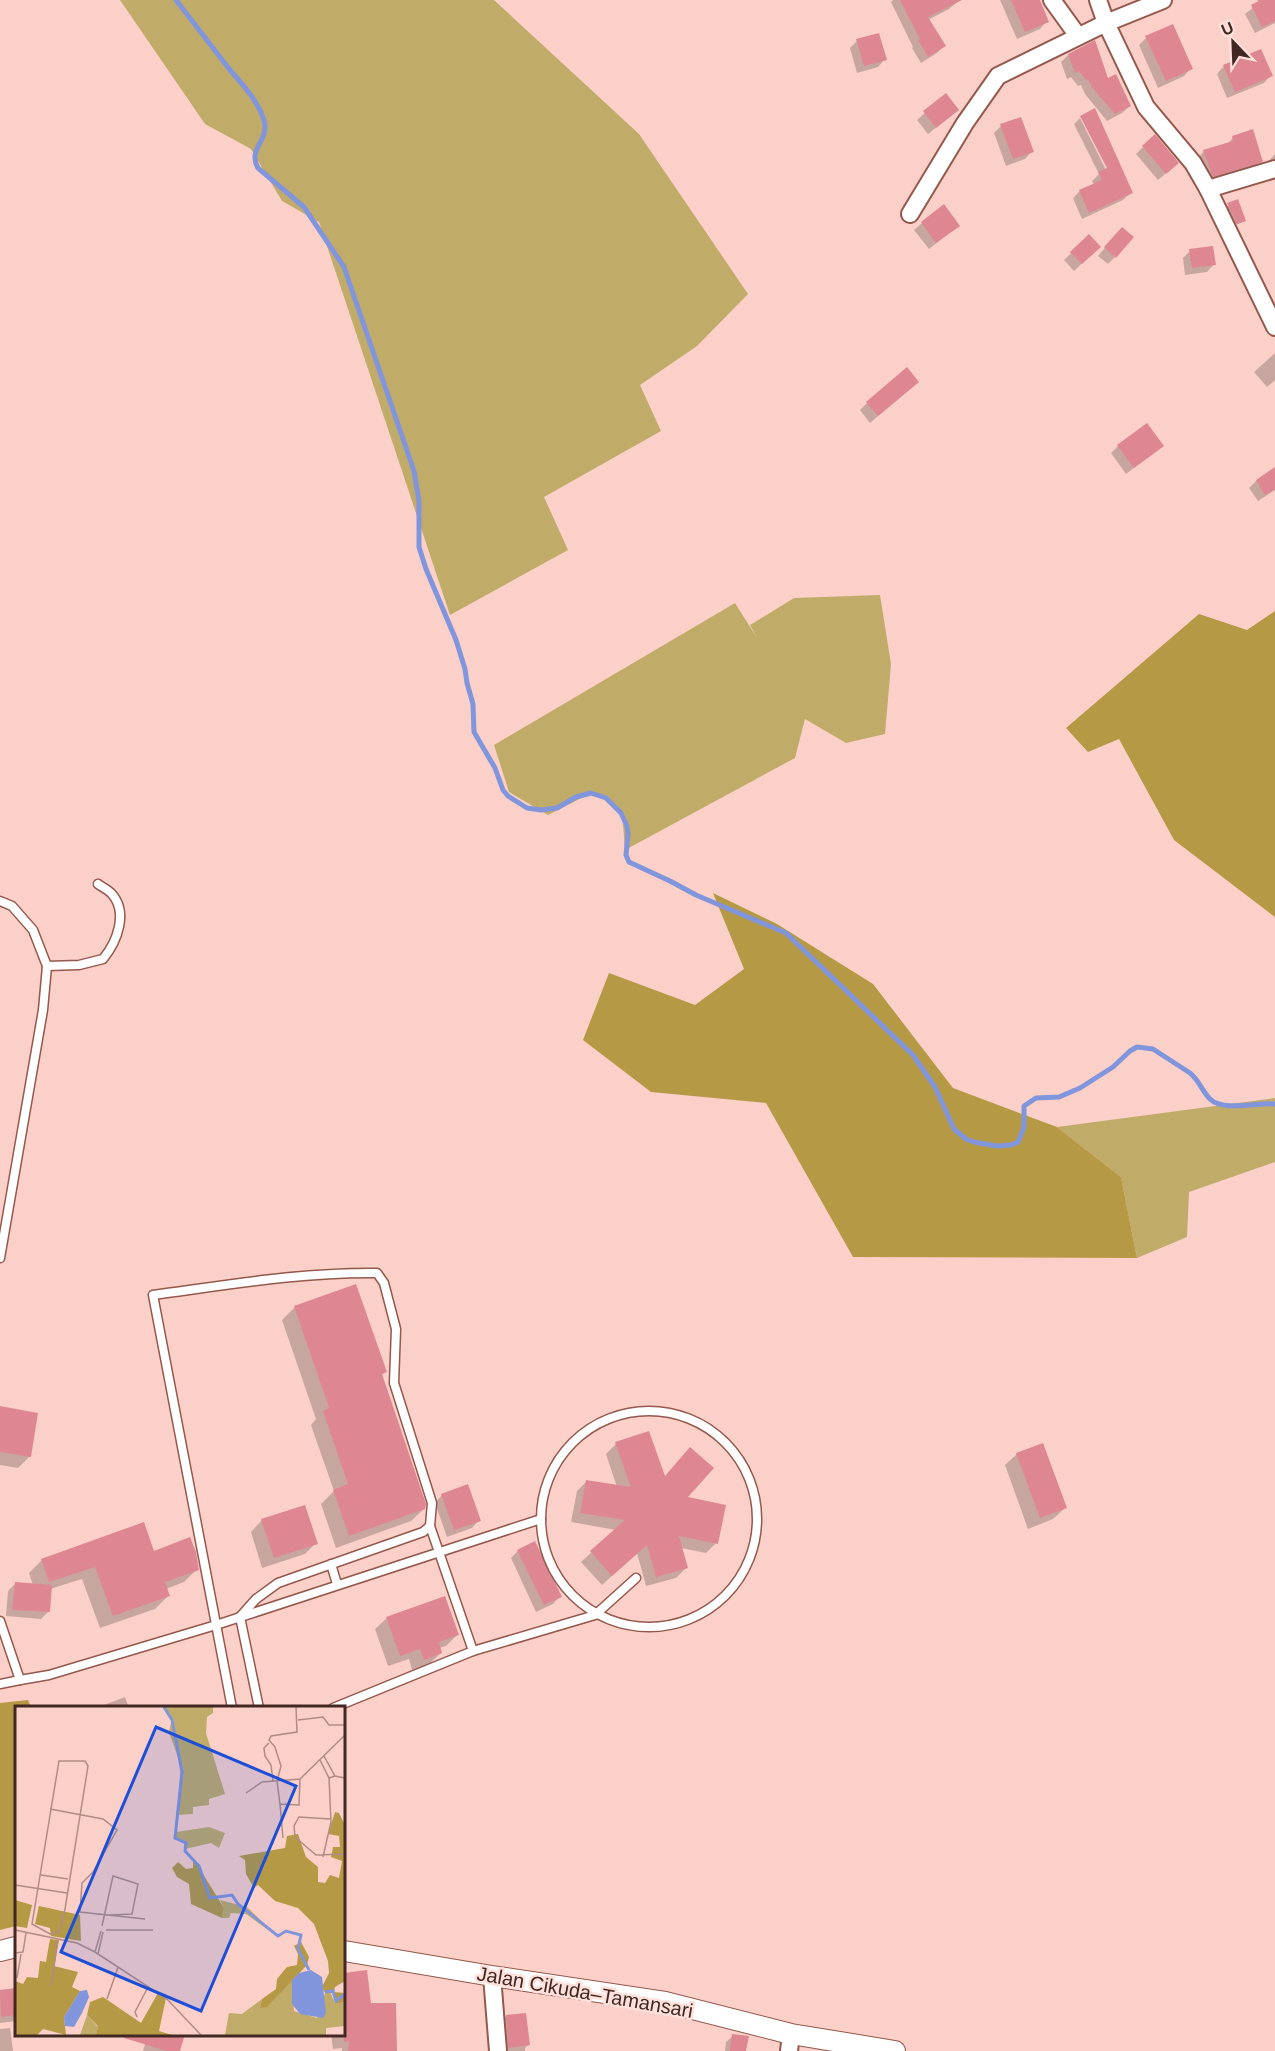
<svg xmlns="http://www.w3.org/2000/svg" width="1275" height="2051" font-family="Arial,sans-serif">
	<rect width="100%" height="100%" fill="#fbd0c8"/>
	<g fill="#c1ab69">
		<polygon points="120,0 494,0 639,134 748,294 697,346 640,385 661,431 544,497 568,550 450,615 319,222 282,201 251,149 205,124"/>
		<polygon points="880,595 891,664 885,734 846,743 805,719 795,758 625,850 622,811 593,792 548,815 509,792 494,745 735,603 757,638 750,625 794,598"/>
		<polygon points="1275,1098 1275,1162 1189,1192 1187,1237 1137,1258 1121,1177 1057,1127"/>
	</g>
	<g fill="#b59944">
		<polygon points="1275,611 1275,917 1174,840 1119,739 1088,752 1066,728 1199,614 1247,630"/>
		<polygon points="713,893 777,924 873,984 953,1088 1057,1127 1121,1177 1137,1258 853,1257 766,1103 651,1092 583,1040 609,973 695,1005 744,969"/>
		<polygon points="28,1700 31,1707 16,1708 16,1926 0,1930 0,1703"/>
	</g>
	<g fill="#0003">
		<polygon points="893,0 956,0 957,2 949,9 928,20 944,46 937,53 921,63 912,48 913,47 891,2"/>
		<polygon points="1000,0 1038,0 1047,21 1040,29 1017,39"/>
		<polygon points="1257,0 1275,0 1275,23 1255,33 1245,14 1259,3"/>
		<polygon points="1146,38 1191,68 1184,76 1158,88 1139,45"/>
		<polygon points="857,41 885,59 878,67 857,73 850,48"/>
		<polygon points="1068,55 1107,80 1130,106 1122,113 1107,121 1085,94 1081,85 1078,86 1071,77 1067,79 1061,62"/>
		<polygon points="1224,66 1271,75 1264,83 1227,98 1217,74"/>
		<polygon points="945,95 949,117 928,134 917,120"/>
		<polygon points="1094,110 1131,192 1123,200 1082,219 1073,198 1080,191 1094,185 1092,181 1099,174 1074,124 1080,118 1109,176 1112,174 1082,117 1080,117"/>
		<polygon points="1001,126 1032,151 1025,159 1006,166 994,133"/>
		<polygon points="1233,138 1261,161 1254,168 1206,183 1197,159 1204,151 1226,145"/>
		<polygon points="1143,147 1170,170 1158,180 1136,154"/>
		<polygon points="1275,154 1275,164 1262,168"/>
		<polygon points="1238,201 1245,221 1233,226 1224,208"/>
		<polygon points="922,223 958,226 929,249 914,230"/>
		<polygon points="1089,236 1099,247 1074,271 1064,260"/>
		<polygon points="1115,236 1115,257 1108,264 1098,256"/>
		<polygon points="1190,251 1214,264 1207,272 1185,275 1183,258"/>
		<polygon points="1275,353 1275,380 1267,387 1254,372"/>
		<polygon points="910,389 870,423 860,410 867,403"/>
		<polygon points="1118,446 1162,446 1126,474 1111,453"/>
		<polygon points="1275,470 1275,490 1258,501 1249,488 1256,481"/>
		<polygon points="295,1307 385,1372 381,1376 424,1509 411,1521 336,1548 321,1504 334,1491 311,1425 316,1419 282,1320"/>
		<polygon points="0,1408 30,1456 18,1468 0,1465"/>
		<polygon points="616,1444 664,1478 685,1497 716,1543 706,1553 681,1548 686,1568 676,1578 646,1586 637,1553 602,1585 581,1562 616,1530 571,1522 577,1491 587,1481 617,1487 606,1454"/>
		<polygon points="1017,1454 1065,1508 1053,1519 1028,1529 1005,1465"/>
		<polygon points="442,1495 479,1520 472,1528 447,1537 435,1503"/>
		<polygon points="262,1520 316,1543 305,1554 262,1568 251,1532"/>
		<polygon points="518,1551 560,1596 553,1604 536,1612 511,1558"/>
		<polygon points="42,1560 197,1569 184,1582 166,1589 168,1596 155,1609 100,1628 82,1579 50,1589 49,1611 41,1619 6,1616 8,1591 15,1584 33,1585 29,1573"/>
		<polygon points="387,1618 457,1635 446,1646 439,1648 441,1653 429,1664 412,1670 409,1659 388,1666 375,1629"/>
		<polygon points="125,1697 129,1708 96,1708"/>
		<polygon points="366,1972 370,2004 395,2051 342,2051 342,2048 333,2049 331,2034 344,2034 344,1975"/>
		<polygon points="16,1989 16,2021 0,2023 0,1991"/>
		<polygon points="506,2016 528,2045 525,2048 525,2051 500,2051 499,2024"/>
		<polygon points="10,2028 13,2051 0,2051 0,2029"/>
		<polygon points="148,2034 179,2051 143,2051"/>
		<polygon points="733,2036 745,2051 725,2051 726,2042"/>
	</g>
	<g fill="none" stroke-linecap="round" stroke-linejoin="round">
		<path stroke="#8195dd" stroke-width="5" d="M176,0C194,23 212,47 230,70C243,85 258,101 264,120C270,140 247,149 258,168L304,207L344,267L414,471L419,501V547L426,569L456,640L465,669L467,683L473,704L474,732L495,768L503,790L508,796L527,808L541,810L557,808L576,797L591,793L606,798L621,813L627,826L628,834L626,855L629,862L670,881L696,895L786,933L913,1055L935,1087L954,1129L966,1139L974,1142L997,1146L1011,1145L1018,1142L1024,1127V1106L1036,1098L1059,1097L1080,1088L1113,1067L1130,1051L1137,1047L1153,1049L1190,1073C1199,1080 1202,1091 1210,1099C1223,1112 1258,1102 1275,1104"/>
	</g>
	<g fill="#de8692">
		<polygon points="900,0 962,0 928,17 946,46 928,57 918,40 920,39"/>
		<polygon points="1011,0 1040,0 1049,22 1025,32"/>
		<polygon points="1261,0 1275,0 1275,21 1262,27 1251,5"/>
		<polygon points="1173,24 1193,69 1166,81 1145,36"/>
		<polygon points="879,33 887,60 864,66 856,39"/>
		<polygon points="1095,40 1108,78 1116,74 1131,106 1115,114 1092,87 1088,79 1086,80 1079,71 1075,73 1068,54"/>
		<polygon points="1261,49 1273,76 1235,92 1223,65"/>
		<polygon points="946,93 959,110 936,128 923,111"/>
		<polygon points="1095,108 1133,193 1089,213 1079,190 1102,180 1098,172 1107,168 1080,116"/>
		<polygon points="1021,117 1034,152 1013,159 1000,124"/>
		<polygon points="1253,129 1263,162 1213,177 1203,150 1233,141 1232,136"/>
		<polygon points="1155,134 1179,163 1166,174 1142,146"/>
		<polygon points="1238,199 1246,221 1237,224 1227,203"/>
		<polygon points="944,204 960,226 936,243 921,222"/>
		<polygon points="1122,227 1134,237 1116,258 1104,247"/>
		<polygon points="1089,234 1101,247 1082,264 1070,252"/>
		<polygon points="1213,246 1216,265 1192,268 1189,249"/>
		<polygon points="907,367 919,382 878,416 866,402"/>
		<polygon points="1147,423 1164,446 1134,468 1117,445"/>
		<polygon points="1275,467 1275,489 1265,495 1256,480"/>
		<polygon points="356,1284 387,1372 382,1374 426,1504 425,1509 349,1536 333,1490 348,1484 323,1411 329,1408 294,1306"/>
		<polygon points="0,1406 38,1413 31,1457 0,1452"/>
		<polygon points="649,1431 665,1476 690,1447 714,1468 688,1497 726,1505 718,1544 679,1536 688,1568 656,1577 647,1545 612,1576 590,1551 625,1520 580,1513 586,1480 631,1487 615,1442"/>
		<polygon points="1043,1443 1067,1508 1040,1518 1016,1453"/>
		<polygon points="468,1484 481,1521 454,1530 441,1494"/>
		<polygon points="305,1505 318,1544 274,1558 261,1519"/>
		<polygon points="144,1522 154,1551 190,1537 196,1552 199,1570 165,1582 170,1596 113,1616 95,1567 49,1582 41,1559"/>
		<polygon points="535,1541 562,1597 544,1605 517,1550"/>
		<polygon points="15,1582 52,1585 50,1612 12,1610"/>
		<polygon points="445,1596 459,1635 439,1642 442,1653 424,1660 420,1649 400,1656 386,1617"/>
		<polygon points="367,1970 371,2003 396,2003 397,2051 348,2051 349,2041 344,2042 344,1973"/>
		<polygon points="16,1988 16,2015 1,2017 0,1990"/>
		<polygon points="526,2013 530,2045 508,2048 506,2015"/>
		<polygon points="125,2034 185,2034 180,2051 167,2051 124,2038"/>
		<polygon points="732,2034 749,2036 746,2051 730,2051"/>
	</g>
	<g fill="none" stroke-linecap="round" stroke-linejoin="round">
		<g stroke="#94584c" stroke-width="11">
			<g id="service">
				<polyline points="0,901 12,906 33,930 47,966 43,1010 0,1258"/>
				<path d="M47,966L79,965L103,959C117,942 129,912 111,893C107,889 102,887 98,884"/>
				<circle cx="649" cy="1519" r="108"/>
				<polyline points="430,1526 473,1651"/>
				<polyline points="331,1564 337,1584"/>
				<polyline points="240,1617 259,1708"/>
				<polyline points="0,1621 20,1680 49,1675 216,1625 541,1519"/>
				<polyline points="0,1684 20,1680"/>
				<path d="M232,1708L153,1295C227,1285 302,1272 377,1273L384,1283L396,1329L394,1383L432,1503L430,1526L423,1532L278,1583L256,1599L240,1617"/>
				<polyline points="333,1708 473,1651 595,1615 636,1578"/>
			</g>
		</g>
		<g stroke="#94584c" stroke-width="20">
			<g id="minor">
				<polyline points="1052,0 1078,36"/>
				<polyline points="1098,0 1106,23 1146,107 1193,163 1208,189 1275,169"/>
				<polyline points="1208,189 1275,327"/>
				<polyline points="910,214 965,123 998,76 1106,23 1163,0"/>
				<polyline points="492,1976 498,2051"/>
				<polyline points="789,2051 791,2034"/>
			</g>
		</g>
		<g stroke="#94584c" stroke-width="22">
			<g id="tertiary">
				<polyline points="0,1951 16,1947"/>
				<polyline points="344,1951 492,1976 665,2002 791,2034 895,2051"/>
			</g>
		</g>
		<use href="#service" stroke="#fff" stroke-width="8"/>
		<use href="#minor" stroke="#fff" stroke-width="16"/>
		<use href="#tertiary" stroke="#fff" stroke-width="20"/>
	</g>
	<g text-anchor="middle" stroke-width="5" stroke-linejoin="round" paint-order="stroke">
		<g font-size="20" fill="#422722" stroke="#ffe1db">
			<text transform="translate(585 1992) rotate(10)" y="7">Jalan Cikuda–Tamansari</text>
		</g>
	</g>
	<g transform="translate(15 1706)">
		<rect width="330" height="330" fill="#fbd0c8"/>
		<path d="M149,1H198V7L192,11L191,27L210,88L194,93V99L178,101V108L162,109L166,60L154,26L157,12ZM194,121L210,127L204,142L196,137L170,143V135L160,131L161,126ZM205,194L232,201L263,231L231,208L216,207L214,212H207L209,202ZM277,274L279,305L302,312L310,287L315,285L320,298L330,296V320L311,322V329H210L214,307L227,308L247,293L245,302ZM72,309L83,321L81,329H65Z" fill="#c1ab69"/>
		<path d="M320,106L324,107L330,119V275L320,281L319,286L330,287V296L320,298L318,287H310L307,281L314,267L313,255L299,218L283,202L260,195L243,179L239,182L231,168L230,154L224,150L270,142L272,130L283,128L291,151L303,161V176L310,177L315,169L324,172L327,155L316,151L318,141H325L324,130L313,128ZM178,152L209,202L207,212L176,198L174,178L162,171L157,162L163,156L171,163L178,162ZM0,194L17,199L12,222L0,220ZM24,200L65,209L66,235L36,230L35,222L20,218ZM35,233L44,234L39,260L63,266L57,281L65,285L49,311L51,329L28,323L22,329H0V275L8,278L12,271L23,272L25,255L31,256ZM286,236L294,251L292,259L252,301L245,302L247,293L261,283L262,273L272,261L282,259L283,248L279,240ZM143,287L151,292L144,325L157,329H81L83,320L72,309L75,296L88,291L126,317Z" fill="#b59944"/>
		<path d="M296,264L307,271L311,307L308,312L285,308L277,298V274L284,267ZM72,284L74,291L67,307L59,321L50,320L49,311L65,285Z" fill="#8195dd"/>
		<path fill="none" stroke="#8195dd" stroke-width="3" d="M149,1L157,14L167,66L160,132L171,137L170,145L184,160L195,192L217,189L223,198L263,230L271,225L286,229L283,243L294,264M310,286L318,285L321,295L330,288"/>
		<path fill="none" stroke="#b18c86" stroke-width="1.5" d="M281,1L282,26L256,30L254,34L260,41L266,60L262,75L265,98L284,99L285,73M283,14L308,11L314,19H330M254,37L249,42L250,50L256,59L258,75M309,50L320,70L330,72M305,54L314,72L320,70M44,55H70L73,60L50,203L44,226L35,228L17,218ZM231,87L247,76L285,73L330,29M265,98L268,132M35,103L88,113L102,124L78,166L67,177L65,206L130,213M316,113L284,111L279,120L280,131L301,149L330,148M308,151L316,116L314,72M26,169L53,173M0,179L52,187M87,220L98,170L123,178L117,208L94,209M0,224L62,237L80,246L152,293L186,329M91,224H138M80,246L86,225M0,247L8,246L11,227M83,248L88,226M2,272L6,248M36,281L43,234M92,293L103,261M122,311L120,306L133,281"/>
		<path fill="#1d4ed8" fill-opacity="0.15" stroke="#1d4ed8" stroke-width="3" d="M141,21L281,80L186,305L46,246Z"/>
		<rect width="330" height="330" fill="none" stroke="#422722" stroke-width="3"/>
	</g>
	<g transform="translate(1233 42) rotate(337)" stroke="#ffe1db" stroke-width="4.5" paint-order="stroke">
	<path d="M0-4.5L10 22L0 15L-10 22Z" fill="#422722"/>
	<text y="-9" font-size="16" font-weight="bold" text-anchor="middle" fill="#422722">U</text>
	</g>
</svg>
